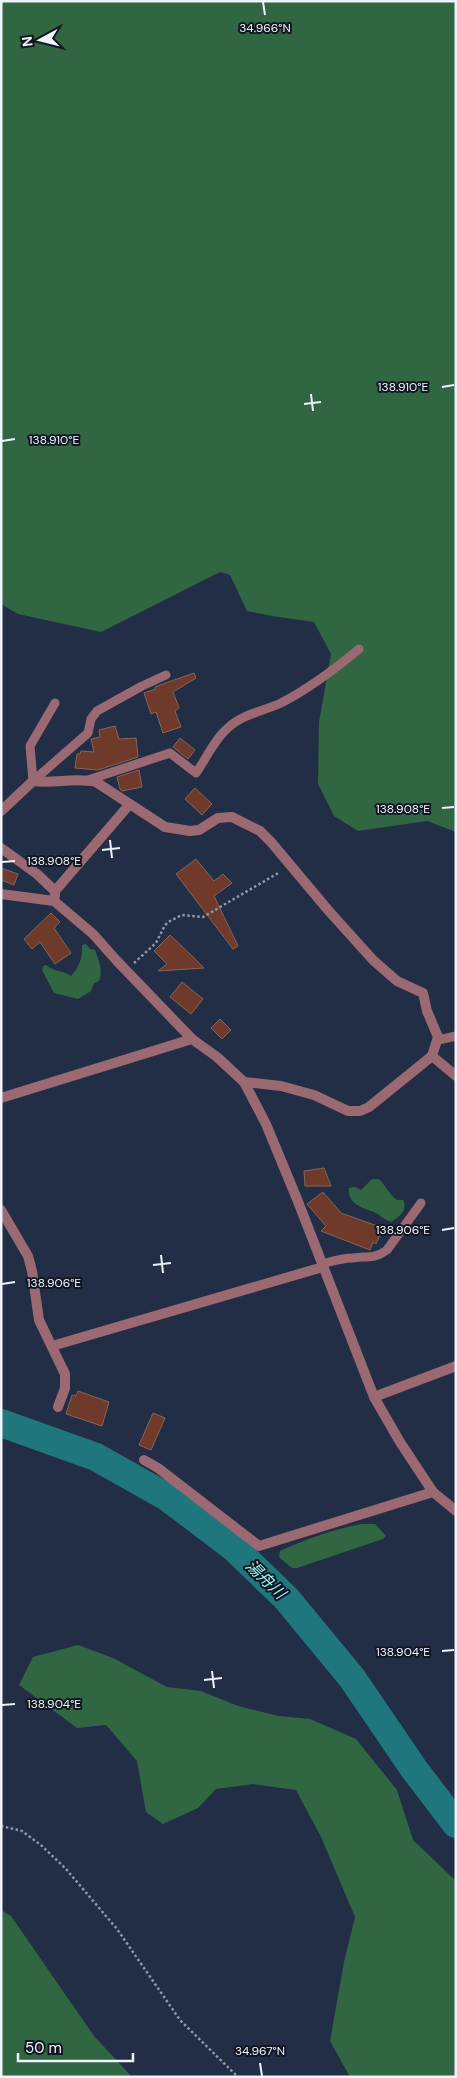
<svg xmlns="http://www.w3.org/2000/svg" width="457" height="2078" font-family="'DM Sans','Noto Sans JP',sans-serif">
	<rect width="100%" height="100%" fill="#222e45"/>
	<g fill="#316643">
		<polygon points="1,1 456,1 456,832 427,821 358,831 334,816 318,784 319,722 331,654 314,622 272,616 247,611 230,575 220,572 101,632 18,614 1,604"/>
		<path d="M86,944L90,949L95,950C99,961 103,970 99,981L94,983L91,991L78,999L54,993L42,970L43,966L46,965C54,972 63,970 71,976C79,968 83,957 82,945Z"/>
		<path d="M372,1179H379C386,1186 389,1194 397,1200H403C408,1211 400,1216 391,1222C385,1220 380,1215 374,1212C362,1208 347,1203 349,1188L355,1187L361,1190Z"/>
		<path d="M362,1524H375L386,1536L383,1539L297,1568H292L279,1557L280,1551C306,1539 334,1529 362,1524Z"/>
		<polygon points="78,1645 113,1658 167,1687 201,1691 238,1706 279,1716 310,1719 356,1739 397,1790 413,1840 456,1881 456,2077 350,2077 330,2041 344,1962 355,1917 321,1837 296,1790 253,1784 216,1789 198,1808 163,1824 146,1812 137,1761 106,1725 77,1728 19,1685 33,1657"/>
		<polygon points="1,1910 11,1916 94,2036 132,2077 1,2077"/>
	</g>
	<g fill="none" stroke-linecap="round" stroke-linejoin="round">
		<polyline stroke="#1f777d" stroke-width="28" points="1,1423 96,1457 167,1497 233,1547 286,1598 352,1678 414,1769 456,1824"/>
	</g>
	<g fill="#6f3a2a" stroke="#86655b">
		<polygon points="194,673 196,678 173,692 179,708 175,711 181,727 163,733 156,712 151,714 144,693 156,689 155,687 160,685"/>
		<polygon points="115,726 119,739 136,738 138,757 98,770 75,768 77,754 80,754 81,751 94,752 91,739 100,737 99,730"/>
		<polygon points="180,738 195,750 188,759 173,747"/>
		<polygon points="139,770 142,787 122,791 120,789 117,777"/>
		<polygon points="195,788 212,804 202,815 185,799"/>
		<polygon points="196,859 214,881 223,874 232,883 214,896 238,946 233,949 176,874"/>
		<polygon points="1,868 18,874 14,885 1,880"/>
		<polygon points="51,913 60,922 54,928 71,953 55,964 40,942 32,949 24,939"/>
		<polygon points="170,935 192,956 204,968 158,971 167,964 154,951"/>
		<polygon points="182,982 203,999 191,1014 170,997"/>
		<polygon points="220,1019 231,1030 222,1039 211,1028"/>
		<polygon points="324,1168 331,1186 305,1186 304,1171"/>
		<polygon points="323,1192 341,1213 383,1228 376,1244 373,1242 370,1250 321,1231 326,1226 307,1204"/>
		<polygon points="78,1391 109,1402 102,1426 66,1414 72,1395 76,1396"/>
		<polygon points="153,1413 165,1418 151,1450 139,1445"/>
	</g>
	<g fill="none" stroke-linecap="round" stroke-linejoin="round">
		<g stroke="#9098a8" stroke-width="2.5" stroke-dasharray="2.5 2.5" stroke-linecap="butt">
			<polyline points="134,963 156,943 165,925 170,921 182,915 203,917 280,872"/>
			<polyline points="1,1826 22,1831 42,1846 66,1869 117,1929 180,2020 238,2077"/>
		</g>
		<g stroke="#9a6971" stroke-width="9">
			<path d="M88,780L170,753L196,773C206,759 215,738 229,727C243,714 264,711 281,703C310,688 334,670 359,649"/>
			<polyline points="33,781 88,733 91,719 97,711 142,686 166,675"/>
			<polyline points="33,781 30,746 55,703"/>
			<polyline points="438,1040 456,1036"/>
			<path d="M322,1264C333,1261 342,1258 353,1258C367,1256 375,1259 387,1250L421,1203"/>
		</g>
		<g stroke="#9a6971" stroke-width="10">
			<path d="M1,811L33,781C54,784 75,777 96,782L165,827L190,831L199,830L218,818L232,817L260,831L271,842L328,910L373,960L397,981L423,993L427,1011L438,1037L432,1056L369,1107L360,1111H348L314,1095L281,1086L244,1082"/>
			<polyline points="1,848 37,874 55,891 55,896"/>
			<polyline points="55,891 129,805"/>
			<polyline points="1,894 54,901 93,934 117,961 192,1039 217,1057 244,1082 266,1124 297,1199 374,1397 400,1442 433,1492 456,1511"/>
			<polyline points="432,1056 456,1076"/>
			<polyline points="1,1098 192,1039"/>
			<polyline points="1,1210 28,1256 32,1271 39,1320 65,1374 65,1388 58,1407"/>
			<polyline points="52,1346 323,1267"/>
			<polyline points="374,1397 456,1366"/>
			<polyline points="144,1460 158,1468 259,1546 433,1492"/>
		</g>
	</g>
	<path fill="none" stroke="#eef3fc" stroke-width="2" d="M263,2L265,15M442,387L454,385M311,394L313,411M304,404L321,402M2,441L15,439M442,808L454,807M110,840L112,858M102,850L120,848M2,862L15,861M442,1230L454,1228M161,1255L163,1273M153,1265L171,1263M2,1284L15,1282M442,1651L454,1650M212,1671L214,1688M204,1680L222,1678M2,1705L15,1704M260,2063L262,2076"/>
	<g text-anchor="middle" stroke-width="4" stroke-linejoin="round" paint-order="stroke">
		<g font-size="16" font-style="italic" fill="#9af6fd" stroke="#111620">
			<text transform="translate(266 1579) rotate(44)" y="6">湯舟川</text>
		</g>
	</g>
	<g font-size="12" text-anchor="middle" fill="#eef3fc" stroke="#111620" stroke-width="4" stroke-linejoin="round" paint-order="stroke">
		<text x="265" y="32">34.966°N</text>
		<text x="403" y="391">138.910°E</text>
		<text x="54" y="444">138.910°E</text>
		<text x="403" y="813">138.908°E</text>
		<text x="54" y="865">138.908°E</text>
		<text x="403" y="1234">138.906°E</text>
		<text x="54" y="1287">138.906°E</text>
		<text x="403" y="1656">138.904°E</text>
		<text x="54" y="1708">138.904°E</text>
		<text x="260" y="2055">34.967°N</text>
	</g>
	<rect width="457" height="2078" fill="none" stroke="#eef3fc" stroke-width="5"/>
	<g transform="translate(40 40) rotate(263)" stroke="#111620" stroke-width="4" paint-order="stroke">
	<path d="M0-4L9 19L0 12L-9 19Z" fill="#eef3fc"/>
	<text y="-8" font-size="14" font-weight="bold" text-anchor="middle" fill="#eef3fc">N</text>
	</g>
	<path d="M18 2053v8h115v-8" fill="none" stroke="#eef3fc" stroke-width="2.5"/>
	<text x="25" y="2053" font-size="15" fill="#eef3fc" stroke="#111620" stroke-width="4" paint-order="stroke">50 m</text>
</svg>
